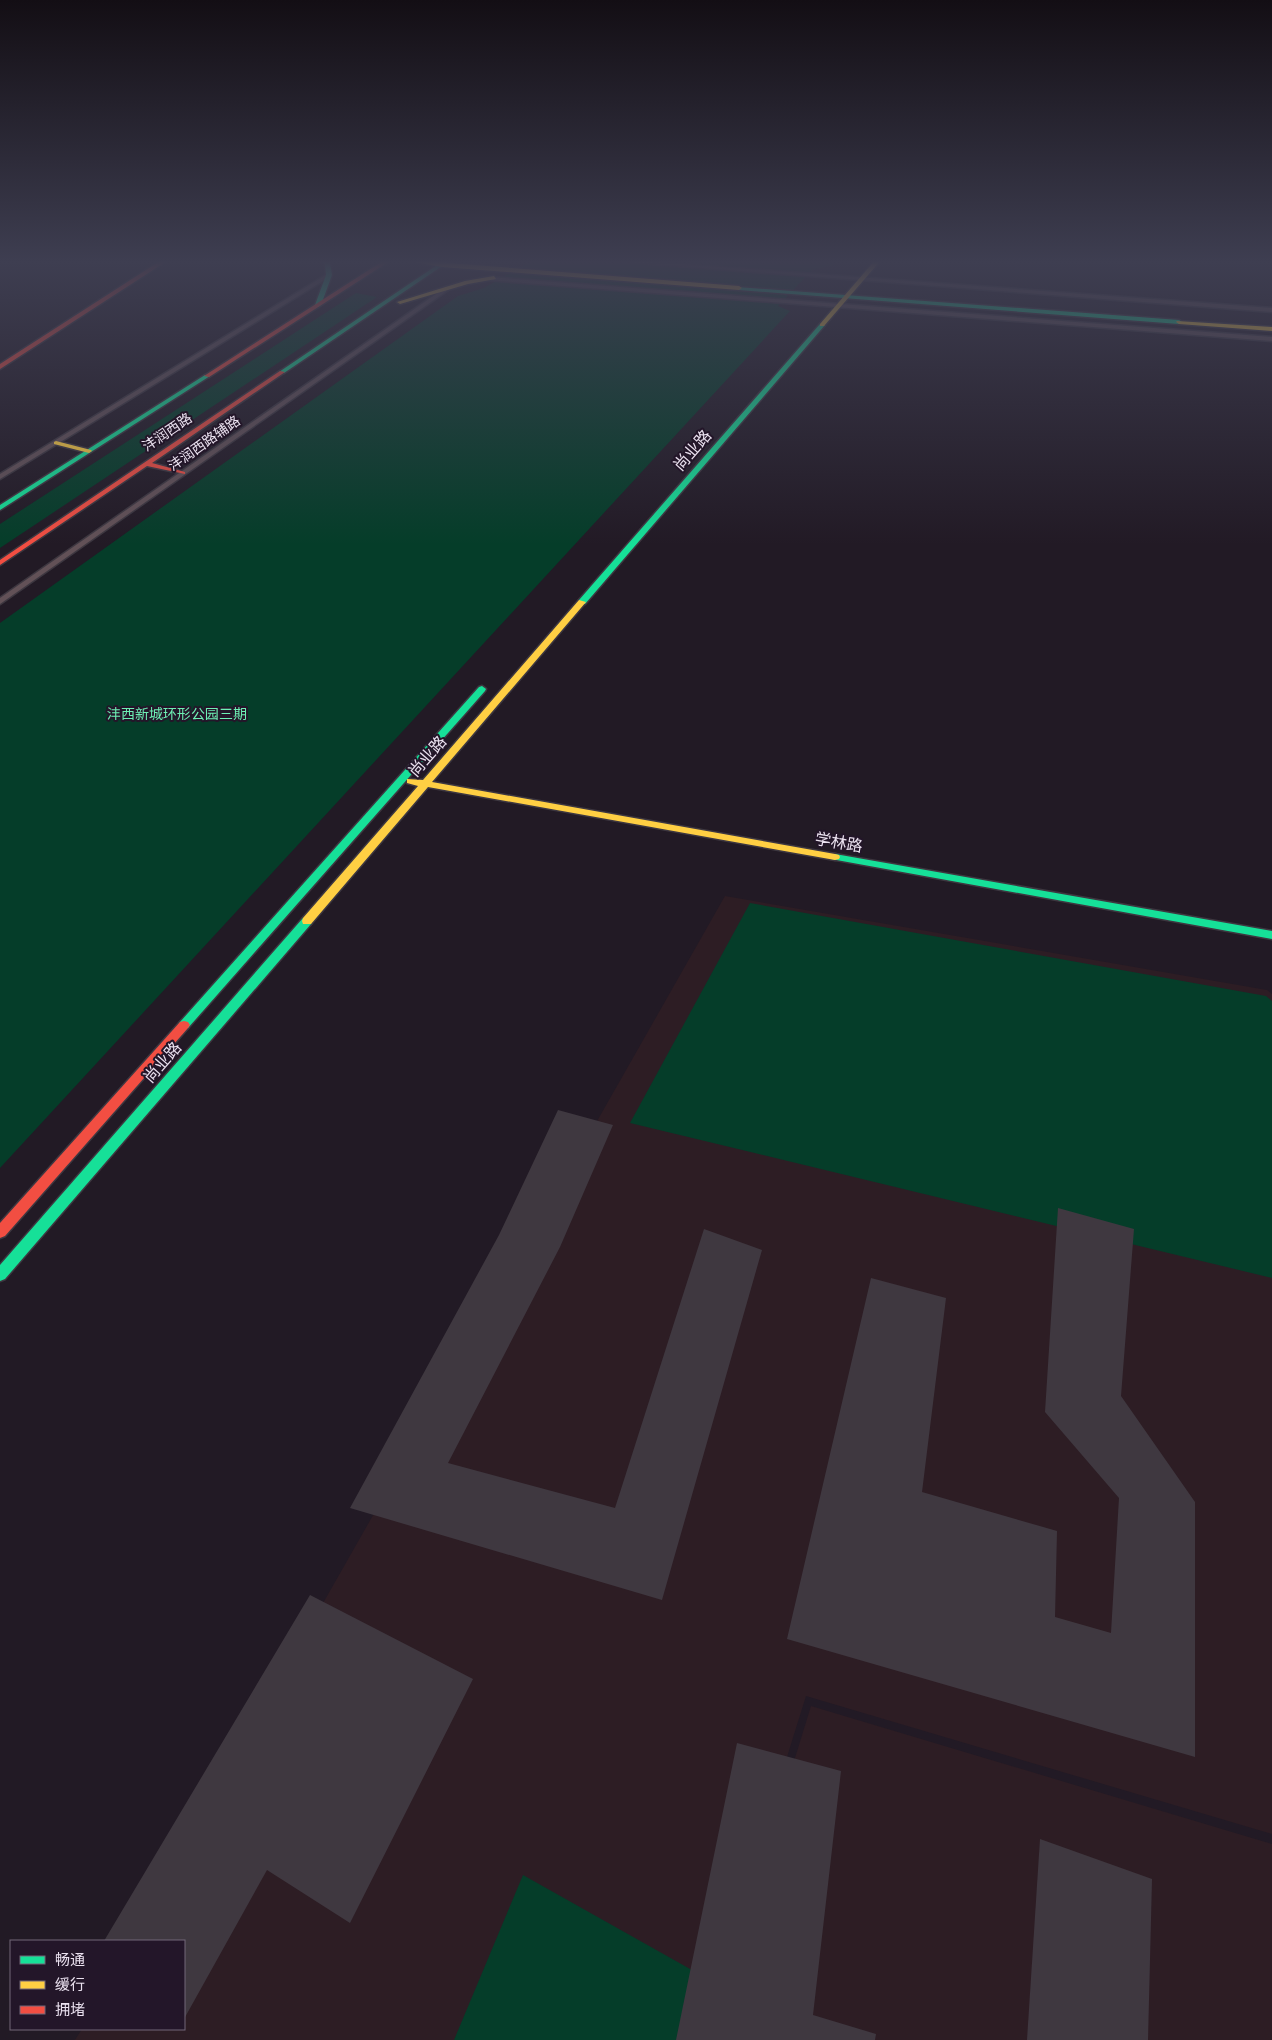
<svg xmlns="http://www.w3.org/2000/svg" width="1272" height="2040" font-family="Barlow,'Noto Sans SC',sans-serif">
	<rect width="100%" height="100%" fill="#221a25"/>
	<g fill="#2d1d24">
		<polygon points="725,896 1267,990 1272,994 1272,1834 806,1696 699,2040 75,2040 82,2029 184,2029 184,1941 131,1941"/>
		<polygon points="811,1706 1272,1844 1272,2040 708,2040"/>
	</g>
	<g fill="#053d29">
		<polygon points="535,259 838,259 833,265 812,270 778,306 790,311 0,1168 0,623 458,296 484,288"/>
		<polygon points="356,293 377,297 0,548 0,524"/>
		<polygon points="750,903 1266,996 1272,1001 1272,1278 630,1123"/>
		<polygon points="523,1875 699,1974 677,2040 454,2040"/>
	</g>
	<g fill="#3f3840">
		<polygon points="558,1110 613,1125 560,1247 448,1463 615,1508 704,1229 762,1250 662,1600 350,1508 499,1235"/>
		<polygon points="1058,1208 1134,1229 1121,1396 1195,1502 1195,1757 787,1639 871,1278 946,1298 922,1492 1057,1531 1055,1617 1111,1633 1119,1498 1045,1412"/>
		<polygon points="310,1595 473,1679 350,1923 267,1870 184,2019 184,1941 104,1941"/>
		<polygon points="737,1743 841,1771 813,2015 876,2034 875,2040 676,2040"/>
		<polygon points="1040,1839 1152,1879 1148,2040 1027,2040"/>
	</g>
	<g fill="none" stroke-linecap="round" stroke-linejoin="round">
		<g stroke="#3d3740" stroke-width="3">
			<g id="lane">
				<polygon points="588,259 614,259 1272,308 1272,312"/>
				<polygon points="329,273 331,276 0,479 0,474"/>
				<polygon points="489,277 1272,337 1272,341 487,280"/>
				<polygon points="446,287 451,288 0,604 0,598"/>
			</g>
		</g>
		<g stroke="#3d3740" stroke-width="3">
			<g id="fast">
				<polygon points="317,259 324,259 330,262 332,275 321,305 318,307 315,305 326,275 325,264"/>
				<polygon points="446,259 451,260 284,373 279,372"/>
				<polygon points="737,287 1179,320 1182,322 1179,324 739,290"/>
				<polygon points="820,324 825,325 585,604 579,604 579,600"/>
				<polygon points="205,375 210,376 0,510 0,505"/>
				<polygon points="482,686 486,689 485,691 188,1028 180,1028 178,1025 180,1022 479,687"/>
				<polygon points="835,854 1272,931 1272,939 831,859 830,857 831,855"/>
				<polygon points="307,917 312,921 311,924 5,1279 0,1281 0,1265 303,918"/>
			</g>
		</g>
		<g stroke="#3d3740" stroke-width="3">
			<g id="slow">
				<polygon points="398,259 739,286 742,288 739,290 442,267"/>
				<polygon points="876,259 882,259 824,326 820,326 820,324"/>
				<polygon points="494,276 496,279 468,284 400,304 397,302 465,281"/>
				<polygon points="1177,321 1272,327 1272,331 1179,324 1176,322"/>
				<polygon points="56,441 91,450 92,451 89,453 54,444 54,442"/>
				<polygon points="579,600 586,602 432,782 835,854 839,855 840,857 839,859 835,860 428,787 311,924 303,924 302,921 303,918 418,786 407,783 407,779 423,780"/>
			</g>
		</g>
		<g stroke="#3d3740" stroke-width="3">
			<g id="jam">
				<polygon points="163,259 170,259 0,369 0,364"/>
				<polygon points="386,259 393,259 209,377 204,376"/>
				<polygon points="280,371 285,372 152,463 185,472 185,474 147,466 0,565 0,560"/>
				<polygon points="184,1021 188,1022 190,1025 188,1028 5,1236 0,1238 0,1223 180,1022"/>
			</g>
		</g>
		<use href="#lane" fill="#625157" fill-rule="evenodd"/>
		<use href="#fast" fill="#16e098" fill-rule="evenodd"/>
		<use href="#slow" fill="#ffcf43" fill-rule="evenodd"/>
		<use href="#jam" fill="#f24e42" fill-rule="evenodd"/>
	</g>
	<linearGradient id="sky" x2="0" y2="1"><stop stop-color="#130e14"/><stop offset="0.48" stop-color="#3e3e51"/><stop offset="1" stop-color="#3e3e51" stop-opacity="0"/></linearGradient>
	<rect width="1272" height="545" fill="url(#sky)"/>
	<g text-anchor="middle" stroke-width="4" stroke-linejoin="round" paint-order="stroke">
		<g font-size="14" fill="#eae1ef" stroke="#231629">
			<text transform="translate(167 432) rotate(-34)" y="5">沣润西路</text>
			<text transform="translate(204 443) rotate(-35)" y="5">沣润西路辅路</text>
		</g>
		<g font-size="14" fill="#6df0b4" stroke="#231629">
			<text x="177" y="719">沣西新城环形公园三期</text>
		</g>
		<g font-size="16" fill="#eae1ef" stroke="#231629">
			<text transform="translate(692 450) rotate(-49)" y="6">尚业路</text>
			<text transform="translate(427 756) rotate(-49)" y="6">尚业路</text>
			<text transform="translate(839 842) rotate(10)" y="6">学林路</text>
			<text transform="translate(162 1062) rotate(-49)" y="6">尚业路</text>
		</g>
	</g>
	<rect x="10" y="1940" width="175" height="90" fill="#231629" stroke="#736778"/>
	<rect x="20" y="1956" width="25" height="8" fill="#16e098" stroke="#736778"/>
	<text x="55" y="1965" font-size="15" fill="#eae1ef">畅通</text>
	<rect x="20" y="1981" width="25" height="8" fill="#ffcf43" stroke="#736778"/>
	<text x="55" y="1990" font-size="15" fill="#eae1ef">缓行</text>
	<rect x="20" y="2006" width="25" height="8" fill="#f24e42" stroke="#736778"/>
	<text x="55" y="2015" font-size="15" fill="#eae1ef">拥堵</text>
</svg>
